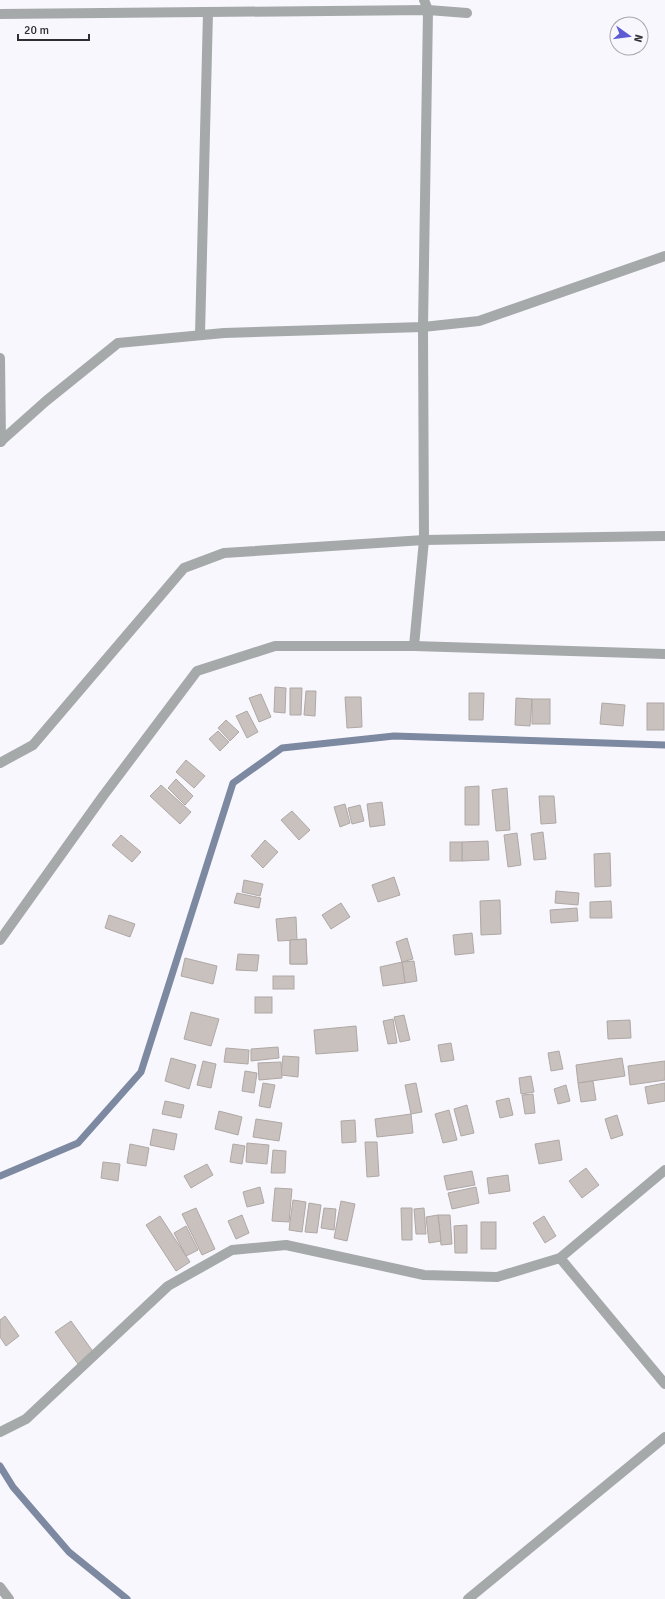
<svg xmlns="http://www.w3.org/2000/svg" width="665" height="1599" font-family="Signika,sans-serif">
	<rect width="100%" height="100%" fill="#f8f7fe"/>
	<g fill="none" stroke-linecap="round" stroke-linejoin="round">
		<g stroke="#7c89a1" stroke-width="7">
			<polyline points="0,1176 78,1143 141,1072 233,783 282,748 394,736 665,745"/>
			<polyline points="0,1466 13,1487 69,1552 127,1599"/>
		</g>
	</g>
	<g fill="#c8c1bd" stroke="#afa8a5">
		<polygon points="275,687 286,688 285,713 274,712"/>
		<polygon points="290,688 302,688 301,715 290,715"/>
		<polygon points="306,691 316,691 315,716 304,715"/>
		<polygon points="469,693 484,693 483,720 469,720"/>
		<polygon points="261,694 271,717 259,722 249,698"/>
		<polygon points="345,697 361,697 362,727 347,728"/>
		<polygon points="516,698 532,699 530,726 515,725"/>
		<rect x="532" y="699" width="18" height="25"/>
		<polygon points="602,703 625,705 623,726 600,724"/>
		<rect x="647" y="703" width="17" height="27"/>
		<polygon points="247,711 258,732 247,738 236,716"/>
		<polygon points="226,720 239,732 230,741 218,728"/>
		<polygon points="218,731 229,742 220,751 209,739"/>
		<polygon points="186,760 205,776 194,788 176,772"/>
		<polygon points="176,779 193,796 185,805 168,788"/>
		<polygon points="161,785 191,812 180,824 150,796"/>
		<polygon points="479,786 479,825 465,825 465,787"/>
		<polygon points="507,788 510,830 496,831 492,790"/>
		<polygon points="539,796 554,796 556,823 541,824"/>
		<polygon points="382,802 385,825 370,827 367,804"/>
		<polygon points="345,804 350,823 340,827 334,807"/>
		<polygon points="360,805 364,821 352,824 348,808"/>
		<polygon points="292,811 310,830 299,840 281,820"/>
		<polygon points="543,832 546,859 534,860 531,834"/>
		<polygon points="517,833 521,865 508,867 504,835"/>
		<polygon points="121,835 141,852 132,862 112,845"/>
		<polygon points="265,840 278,852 263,868 251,856"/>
		<polygon points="488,841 489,860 462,861 462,842"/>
		<rect x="450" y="842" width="12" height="19"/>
		<polygon points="610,853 611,886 595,887 594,854"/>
		<polygon points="394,877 400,895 378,902 372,885"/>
		<polygon points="244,880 263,884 260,896 242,892"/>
		<polygon points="556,891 579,893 578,905 555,903"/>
		<polygon points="237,893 261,898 259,908 234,903"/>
		<polygon points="500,900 501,934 481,935 480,901"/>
		<polygon points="611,901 612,918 590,918 590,902"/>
		<polygon points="341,903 350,917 331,929 322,915"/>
		<polygon points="577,908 578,921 551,923 550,910"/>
		<polygon points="109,915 135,924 130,937 105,928"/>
		<polygon points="296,917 297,940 278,941 276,919"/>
		<polygon points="472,933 474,953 455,955 453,935"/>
		<polygon points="407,938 413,959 402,962 396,942"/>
		<polygon points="306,939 307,964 290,964 290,940"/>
		<polygon points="306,939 307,964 290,964 290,940"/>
		<polygon points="238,954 259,955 257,971 236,970"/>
		<polygon points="185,958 217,966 213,984 181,976"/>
		<polygon points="414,961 417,981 405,983 402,962"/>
		<polygon points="402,962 405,983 383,986 380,967"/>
		<rect x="273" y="976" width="21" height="13"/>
		<rect x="255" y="997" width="17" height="16"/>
		<polygon points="191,1012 219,1019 211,1046 184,1039"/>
		<polygon points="404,1015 410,1040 400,1042 394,1017"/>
		<polygon points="393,1019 397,1043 388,1044 383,1021"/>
		<polygon points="630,1020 631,1038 608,1039 607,1021"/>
		<polygon points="356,1026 358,1051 316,1054 314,1030"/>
		<polygon points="451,1043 454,1060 441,1062 438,1045"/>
		<polygon points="278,1047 279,1058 251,1061 251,1049"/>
		<polygon points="226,1048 249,1050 248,1064 224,1062"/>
		<polygon points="559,1051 563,1069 551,1071 548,1053"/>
		<polygon points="283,1056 299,1057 298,1077 281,1075"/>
		<polygon points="171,1058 196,1065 189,1089 165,1081"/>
		<polygon points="622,1058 625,1076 578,1083 576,1065"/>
		<polygon points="203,1061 216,1064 211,1088 197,1085"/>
		<polygon points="665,1061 665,1080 630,1085 628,1066"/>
		<polygon points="281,1062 282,1078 259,1080 258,1063"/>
		<polygon points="245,1071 257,1073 254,1093 242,1091"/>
		<polygon points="531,1076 534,1092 521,1094 519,1078"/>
		<polygon points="593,1081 596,1100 581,1102 578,1083"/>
		<polygon points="263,1083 275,1085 270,1108 259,1106"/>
		<polygon points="416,1083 422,1112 411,1114 405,1085"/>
		<polygon points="665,1083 665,1101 648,1104 645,1087"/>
		<polygon points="566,1085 570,1101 558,1104 554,1089"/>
		<polygon points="533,1094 535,1113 525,1114 522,1095"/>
		<polygon points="509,1098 513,1115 500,1118 496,1101"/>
		<polygon points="165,1101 184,1105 181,1118 162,1114"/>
		<polygon points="467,1105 474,1133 461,1136 454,1109"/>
		<polygon points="449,1110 457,1140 443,1143 435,1114"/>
		<polygon points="219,1111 242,1117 238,1135 215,1129"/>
		<polygon points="411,1114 413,1133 377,1137 375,1119"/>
		<polygon points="617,1115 623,1135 611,1139 605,1119"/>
		<polygon points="256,1119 282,1123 279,1141 253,1137"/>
		<polygon points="355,1120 356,1142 342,1143 341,1121"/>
		<polygon points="153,1129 177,1134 174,1150 150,1145"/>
		<polygon points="559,1140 562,1160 539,1164 535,1144"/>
		<polygon points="365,1142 377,1142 379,1176 367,1177"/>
		<polygon points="247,1143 269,1145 267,1164 246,1162"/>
		<polygon points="130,1144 149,1148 146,1166 127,1163"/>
		<polygon points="233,1144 245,1146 242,1164 230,1162"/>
		<polygon points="273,1150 286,1151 285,1173 271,1173"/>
		<polygon points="103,1162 120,1164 118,1181 101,1178"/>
		<polygon points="207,1164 213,1175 191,1188 184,1176"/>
		<polygon points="586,1168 599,1185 582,1198 569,1181"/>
		<polygon points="472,1171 475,1185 447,1190 444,1176"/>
		<polygon points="508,1175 510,1191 489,1194 487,1178"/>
		<polygon points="260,1187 264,1203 247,1207 243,1192"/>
		<polygon points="476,1187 479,1203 452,1209 448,1193"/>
		<polygon points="275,1188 292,1189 289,1222 272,1221"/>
		<polygon points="293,1200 306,1202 302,1232 289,1230"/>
		<polygon points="341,1201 355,1204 347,1241 334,1238"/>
		<polygon points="309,1203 321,1205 317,1233 305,1232"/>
		<polygon points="196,1208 215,1249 202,1255 182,1214"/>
		<polygon points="324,1208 336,1209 334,1230 321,1228"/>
		<polygon points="401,1208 412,1208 412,1240 402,1240"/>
		<polygon points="424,1208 426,1234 416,1234 414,1209"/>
		<polygon points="242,1215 249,1233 236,1239 228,1221"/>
		<polygon points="438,1215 450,1215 452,1244 441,1245"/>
		<polygon points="438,1215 441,1241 429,1243 426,1217"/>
		<polygon points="160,1216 190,1262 176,1271 146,1225"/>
		<polygon points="544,1216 556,1236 545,1243 533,1223"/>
		<rect x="481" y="1222" width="15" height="27"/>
		<polygon points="467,1225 467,1253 455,1253 454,1226"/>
		<polygon points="186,1226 198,1250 186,1256 174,1233"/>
		<polygon points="5,1316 19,1336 6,1346 0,1337 0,1320"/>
		<polygon points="71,1321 94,1353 78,1364 55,1332"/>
	</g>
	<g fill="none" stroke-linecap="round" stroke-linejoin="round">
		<g stroke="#a5a9a9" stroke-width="10">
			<polyline points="0,14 428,10 467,13"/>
			<polyline points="200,335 208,12"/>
			<polyline points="0,358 1,442"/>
			<polyline points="0,442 46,401 118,343 224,333 423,327 479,321 665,256"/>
			<polyline points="414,646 424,540 423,327 428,10 424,0"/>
			<polyline points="0,763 33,745 184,568 224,553 424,540 665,536"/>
			<polyline points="0,940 103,796 197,671 275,646 414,646 665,654"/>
			<polyline points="560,1258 665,1384"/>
			<polyline points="0,1432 26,1419 168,1286 232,1250 286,1245 424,1275 497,1277 560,1258 665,1170"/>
			<polyline points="0,1587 9,1599"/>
			<polyline points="468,1599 665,1437"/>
		</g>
	</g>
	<g transform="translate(629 36) rotate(104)"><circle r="19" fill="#f8f7fe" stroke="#a8a7ac"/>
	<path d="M0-3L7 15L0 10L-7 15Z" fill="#5c5bd3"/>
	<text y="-6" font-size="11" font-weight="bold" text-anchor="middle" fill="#2f2f32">N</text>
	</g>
	<path d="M18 34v6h71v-6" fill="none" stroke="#2f2f32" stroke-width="2"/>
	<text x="24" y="34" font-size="12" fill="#2f2f32" stroke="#f8f7fe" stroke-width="3" paint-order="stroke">20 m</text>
</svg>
